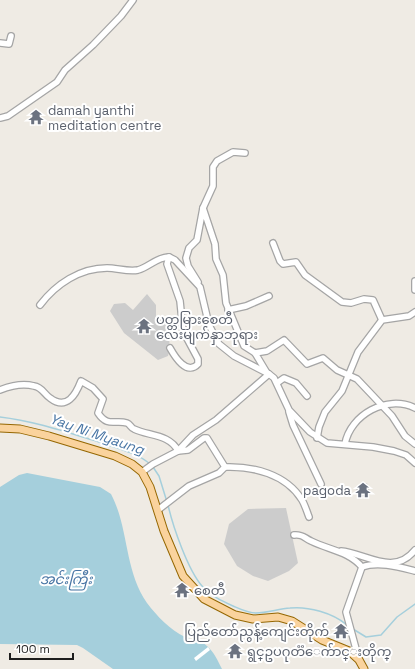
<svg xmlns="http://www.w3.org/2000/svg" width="415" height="669" font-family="'Space Grotesk','Noto Sans Myanmar',sans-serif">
	<rect width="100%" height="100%" fill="#efebe4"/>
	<g fill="#ccc">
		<polygon points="147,294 156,305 156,318 163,320 167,319 170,348 168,356 158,360 124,333 110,311 114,304 125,303 133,310"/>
		<polygon points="367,483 371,494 359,498 355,487"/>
		<polygon points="286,508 298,563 289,571 268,581 253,576 237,566 224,544 229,524 248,509"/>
	</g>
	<path fill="#a5cfdc" d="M27,473L100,487L111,494C129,528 124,570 147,603C157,616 170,630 185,637C193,641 201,640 207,646C214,652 218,661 222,669H113L83,648L77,645L0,644V487L19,475Z"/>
	<polygon fill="#fff" points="208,647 210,650 196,661 194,658"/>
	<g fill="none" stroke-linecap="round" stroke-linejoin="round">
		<g stroke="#a5cfdc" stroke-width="1.5">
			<path d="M0,417C34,421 66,432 99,442C116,448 136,452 150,464"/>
			<polyline points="153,467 159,476 167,502"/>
			<path d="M168,505C173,527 188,570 202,586C211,596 222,601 233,606C240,609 248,613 256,613C267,613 278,609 290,608C308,606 333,613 347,625"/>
			<polyline points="353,629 366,637 381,635 397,617 415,604"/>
		</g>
		<g stroke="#a5a5a5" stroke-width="8">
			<g id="minor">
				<polyline points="0,43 9,44 11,36"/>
				<polyline points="0,118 8,116 57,82 65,70 93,45 121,16 133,0"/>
				<polyline points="203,208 213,186 213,167 217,161 233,152 245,153"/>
				<polyline points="273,243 280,261 283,264 296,262 305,275 342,302 351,303 364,299 373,300 382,320"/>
				<polyline points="415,281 415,290"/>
				<polyline points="198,282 188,266 186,258 189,248 197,240 203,208 215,244 216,259 223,275 226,303 244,346 255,353"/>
				<path d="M40,305C56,284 80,268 107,268C117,268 128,272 138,270C149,267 157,257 169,257"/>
				<polyline points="228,310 246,306 269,296"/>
				<path d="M170,348C175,357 187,376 198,364V359L183,331L180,301L167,264L169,257L175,260L200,287L209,325L219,344L234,356L269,374L274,378L289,410L310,432L327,443L373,447L394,451L406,455L415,463"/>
				<polyline points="267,373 255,353 267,351 284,340 307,364 323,358 337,370 357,379 392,416 405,436 415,444"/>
				<polyline points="277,383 284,378 296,383 307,396"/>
				<path d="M0,390C10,386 23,383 34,386C42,387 44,394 50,398C67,411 76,394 81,381L93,388L103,399L98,413C108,428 115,419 127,423C130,424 131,428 134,429C148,436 170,434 178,451L188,450L204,438H207L225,467L219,473L189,486L158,510"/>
				<polyline points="289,412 293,425 321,484"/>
				<polyline points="317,438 319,427 325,412 342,391 358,352 382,320 409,316 415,312"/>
				<path d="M345,444C350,415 387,394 415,408"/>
				<path d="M225,467C253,466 286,474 302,500C305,505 307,512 309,517"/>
				<polyline points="142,472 153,464 178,451 193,435 216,420 269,374"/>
				<path d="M294,535C303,534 304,538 311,541C329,550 348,551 362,567"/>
				<path d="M341,551C365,553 394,577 415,550"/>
				<path d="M362,567C378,561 399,567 415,571"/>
				<polyline points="359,660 346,612 362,567"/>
			</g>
		</g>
		<g stroke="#956702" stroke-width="9">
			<polyline id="major" points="0,428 20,429 49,436 115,456 132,464 142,472 150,487 164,531 183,576 204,599 235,615 253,619 278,617 292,621 322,640 349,651 359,660 364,669"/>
		</g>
		<use href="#minor" stroke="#fff" stroke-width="5.5"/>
		<use href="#major" stroke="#fad39d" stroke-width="7"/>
	</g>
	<defs>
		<g id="temple-bare" transform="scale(1.2)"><path d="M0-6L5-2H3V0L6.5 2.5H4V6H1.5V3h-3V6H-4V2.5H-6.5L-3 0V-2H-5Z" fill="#6b7280" stroke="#fff" stroke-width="2.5" paint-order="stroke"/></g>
	</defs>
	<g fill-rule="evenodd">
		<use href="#temple-bare" x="36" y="117"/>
		<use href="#temple-bare" x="144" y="326"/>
		<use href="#temple-bare" x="363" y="490"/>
		<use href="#temple-bare" x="182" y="590"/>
		<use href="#temple-bare" x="341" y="631"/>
		<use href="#temple-bare" x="235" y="651"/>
	</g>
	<g text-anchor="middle" stroke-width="4" stroke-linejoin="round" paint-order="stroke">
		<g font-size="13" fill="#5b616d" stroke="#fff" text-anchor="start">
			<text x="48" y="115">damah yanthi<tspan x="48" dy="15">meditation centre</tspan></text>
			<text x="156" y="324">ပတ္တမြား‌စေတီ‌<tspan x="156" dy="15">လေးမျက်နှာဘုရား</tspan></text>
			<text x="351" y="495" text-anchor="end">pagoda</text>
			<text x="194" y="595">စေတီ</text>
			<text x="329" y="636" text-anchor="end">ပြည်‌‌တော်ညွန့်ကျေင်းတိုက်</text>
			<text x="247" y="656">ရွင္ဥပဂုတၱေက်ာင္းတိုက္</text>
		</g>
		<g font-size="14" font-style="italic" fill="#4875a4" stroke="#fff">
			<text transform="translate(97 434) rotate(19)" y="5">Yay Ni Myaung</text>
			<text x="66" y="584">အင်းကြီး</text>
		</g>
	</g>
	<path d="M10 653v6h63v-6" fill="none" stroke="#1e1e1e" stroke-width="2"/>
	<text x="16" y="653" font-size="12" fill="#1e1e1e" stroke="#ffffff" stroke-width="3" paint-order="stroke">100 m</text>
</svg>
